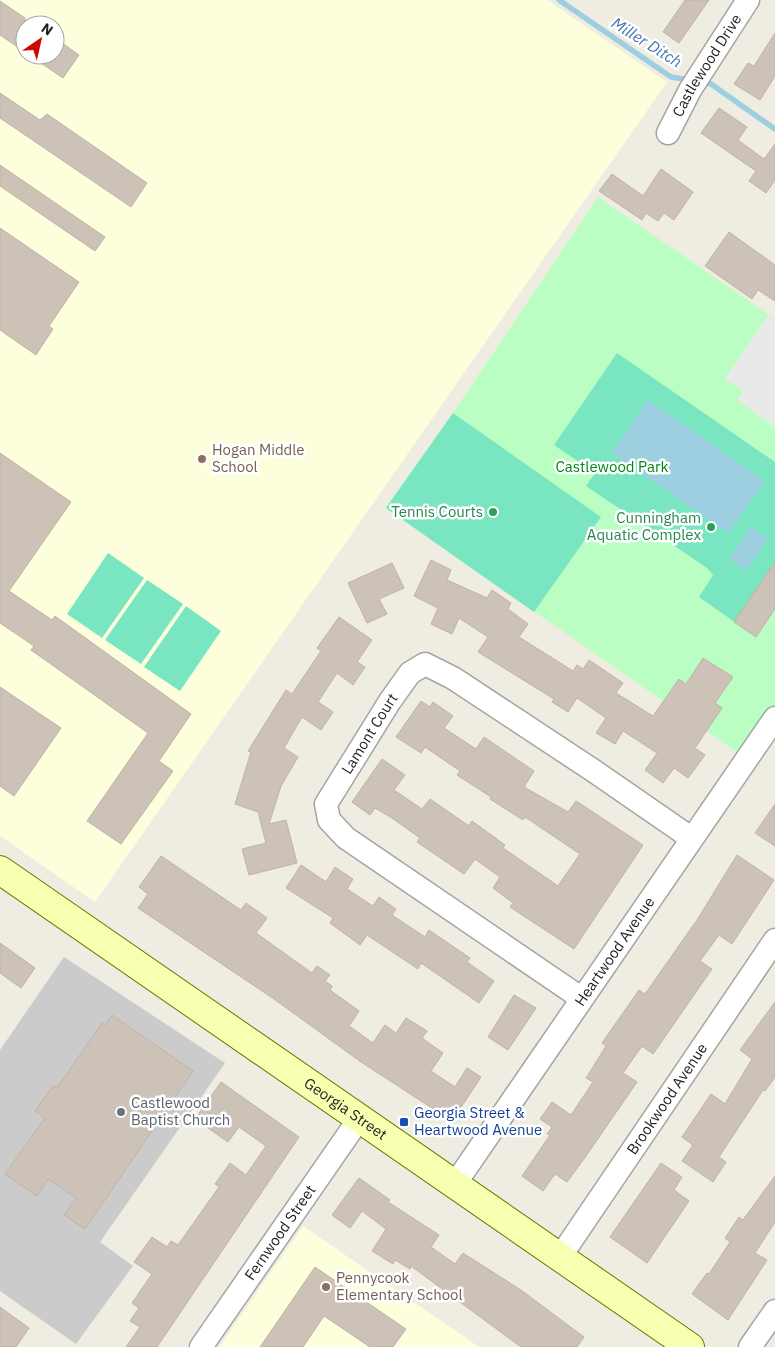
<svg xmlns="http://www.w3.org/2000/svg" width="775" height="1347" font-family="'IBM Plex Sans',sans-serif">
	<rect width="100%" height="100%" fill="#efece2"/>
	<g fill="#fdffdc" fill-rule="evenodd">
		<path d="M0,0H547L667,82L95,902L0,836ZM25,25H55V55H25Z"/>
		<polygon points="303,1226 479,1347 219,1347"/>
	</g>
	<polygon fill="#cbcbcb" points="64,957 225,1063 100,1242 133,1266 76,1344 0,1291 0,1050"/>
	<polygon fill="#bbfec3" points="598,197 775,319 775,718 747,759 385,508 453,413"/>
	<g fill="#79e6c1">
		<polygon points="617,353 775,462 775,609 756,637 699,597 713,575 707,568 586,486 595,473 554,445"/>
		<polygon points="453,413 601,517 534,612 386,508"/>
		<polygon points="108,553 144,578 102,638 67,614"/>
		<polygon points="147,580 183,604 141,664 105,640"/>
		<polygon points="186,606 221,631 180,691 144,667"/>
	</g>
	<polygon fill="#e9e9e9" points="769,314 775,319 775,427 737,400 743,391 725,379"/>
	<g fill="#9ecfe1">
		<polygon points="648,400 765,481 728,533 612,453"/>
		<polygon points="751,527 768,539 746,570 729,559"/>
	</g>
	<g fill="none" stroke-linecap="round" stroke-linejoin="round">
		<g stroke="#9ecfe1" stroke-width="5.5">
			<polyline points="559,0 671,77 690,80"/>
			<polyline points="701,82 711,84 775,129"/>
		</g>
	</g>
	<g fill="#ccc2b8" stroke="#c2b2a3">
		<polygon points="685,0 709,0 679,43 663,32"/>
		<polygon points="0,1 25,18 25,52 0,35"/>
		<polygon points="775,33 775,76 760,100 734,84 748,63 754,66"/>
		<polygon points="55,38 79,55 63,78 29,55 55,55"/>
		<polygon points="0,93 40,120 47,114 147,183 131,207 0,118"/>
		<polygon points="719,108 747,127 738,140 764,159 775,144 775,180 766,193 749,181 756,171 701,133"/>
		<polygon points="0,165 105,237 95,251 0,186"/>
		<polygon points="661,169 693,192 674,220 664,213 658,221 646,213 642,220 599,191 612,174 643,196"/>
		<polygon points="0,228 79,282 49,326 53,329 36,355 0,330"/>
		<polygon points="729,232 775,265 775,301 758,290 752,299 705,266"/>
		<polygon points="0,453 71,502 9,591 52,620 55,616 191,714 159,761 173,771 121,844 87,821 148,733 31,650 34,646 0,623"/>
		<polygon points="431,560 451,570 447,580 487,598 492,590 511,603 508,609 528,624 519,637 573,671 577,665 583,669 589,660 623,683 616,693 653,716 679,679 686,684 703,658 733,677 715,703 722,708 695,748 705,755 688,778 674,768 663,783 645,770 657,753 623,731 615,744 596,733 606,718 577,698 568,712 552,702 554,699 478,652 488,637 459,618 452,634 431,624 438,608 414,596"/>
		<polygon points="775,562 775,609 756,637 734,622"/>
		<polygon points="392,563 404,588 379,599 387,614 367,623 348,583"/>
		<polygon points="339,617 372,640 357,662 365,667 353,685 337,673 318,702 333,712 321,730 302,717 284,748 298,757 281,786 269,824 286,820 297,863 249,875 242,849 266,843 258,812 235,804 251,752 248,751 286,690 292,694 321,651 317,648"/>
		<polygon points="0,687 61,728 14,796 0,786"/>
		<polygon points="421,701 430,707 433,702 453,716 444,728 476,749 484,737 534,771 524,787 568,812 576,801 643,845 574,949 510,907 513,903 493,888 500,877 475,859 464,874 417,842 420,838 392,818 375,808 370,815 352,802 382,759 405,775 394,790 422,809 430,799 469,826 472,821 505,845 503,848 558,886 580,854 525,817 523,820 490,799 491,797 457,775 460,771 425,747 421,753 396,737"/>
		<polygon points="775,804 775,846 755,833"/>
		<polygon points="737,855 774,880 732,944 719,935 700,961 712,969 653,1054 642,1046 623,1073 637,1082 584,1159 567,1182 555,1174 543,1191 522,1176 550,1135 547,1134 552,1127 540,1119 552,1102 571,1115 593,1082 586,1078 606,1046 602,1043 639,990 645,994 697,920"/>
		<polygon points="161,856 241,910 246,903 267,918 256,933 312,973 317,966 330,975 325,981 332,986 330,990 359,1011 349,1026 373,1043 385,1025 396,1033 406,1018 427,1031 422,1038 443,1053 431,1071 455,1087 467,1068 481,1077 452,1121 361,1062 274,999 138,908 148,894 139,887"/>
		<polygon points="301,865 326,882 335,867 353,879 347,889 373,906 379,897 396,909 392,915 425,937 429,930 470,958 467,962 494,981 479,1003 421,963 418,969 367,935 360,945 330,923 333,918 286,888"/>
		<polygon points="0,943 35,968 21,988 0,973"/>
		<polygon points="514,995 536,1008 508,1050 488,1037"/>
		<polygon points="775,1002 775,1077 765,1091 763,1090 719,1157 726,1162 713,1182 682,1161 693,1145 682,1137 711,1094 725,1104 752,1059 740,1050"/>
		<polygon points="112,1015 193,1071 85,1229 64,1215 76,1198 48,1179 37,1196 5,1174 45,1118 35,1111 53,1086 57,1088 102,1023 105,1025"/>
		<polygon points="221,1082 299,1137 157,1347 126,1347 140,1327 130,1321 139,1308 132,1303 152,1274 134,1262 152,1237 167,1247 171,1241 178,1245 219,1187 215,1184 230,1163 246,1175 266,1146 239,1127 228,1142 195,1119"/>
		<polygon points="661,1163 682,1177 674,1190 689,1201 647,1263 610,1237"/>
		<polygon points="775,1176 775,1222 755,1253 767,1260 728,1320 692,1294 707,1273 709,1274 730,1242 725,1238 739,1217 743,1220"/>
		<polygon points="359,1178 390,1200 388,1202 439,1235 431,1247 455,1264 463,1253 521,1290 584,1337 577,1347 521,1347 411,1266 410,1269 395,1260 393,1264 372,1251 386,1229 362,1211 350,1228 332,1215"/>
		<polygon points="315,1267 406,1329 393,1347 370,1347 324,1316 303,1347 260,1347"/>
		<polygon points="0,1307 29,1328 16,1347 0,1347"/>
	</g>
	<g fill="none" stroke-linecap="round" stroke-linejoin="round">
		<g stroke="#a4a4a4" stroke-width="25">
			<g id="street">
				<path id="s1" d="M668,133L690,90L748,0"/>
				<path id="s2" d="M581,998L346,838L329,820L326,804L390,701L410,673L425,664L453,678L594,771L691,838"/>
				<path id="s3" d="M455,1184L775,718"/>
				<path id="s4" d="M560,1257L775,940"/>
				<path id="s5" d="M201,1347L359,1119"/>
				<polyline points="750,1347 775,1311"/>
			</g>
		</g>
		<g stroke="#667900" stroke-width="30">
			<g id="secondary">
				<path id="s6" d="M0,870L690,1347"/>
			</g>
		</g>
		<use href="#street" stroke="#fff" stroke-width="22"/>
		<use href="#secondary" stroke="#f7ffb1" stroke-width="28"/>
	</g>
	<g fill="#8d6e63" stroke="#fff" stroke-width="2">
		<circle cx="202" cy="459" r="5"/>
		<circle cx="326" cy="1287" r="5"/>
	</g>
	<g fill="#2e9e5b" stroke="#fff" stroke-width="2">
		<circle cx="493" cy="512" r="5"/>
		<circle cx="711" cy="527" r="5"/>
	</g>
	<circle fill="#6b7280" stroke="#fff" stroke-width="2" cx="121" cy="1112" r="5"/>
	<rect fill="#1a4fb4" stroke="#fff" stroke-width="2" x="399" y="1117" width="10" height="10" rx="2.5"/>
	<g text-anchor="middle" stroke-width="5" stroke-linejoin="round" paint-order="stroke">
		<g font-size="15" fill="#1d1d1d" stroke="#fff">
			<text dy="5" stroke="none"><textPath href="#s1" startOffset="78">Castlewood Drive</textPath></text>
			<text dy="5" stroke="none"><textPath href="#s2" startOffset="408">Lamont Court</textPath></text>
			<text dy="5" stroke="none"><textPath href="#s3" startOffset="282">Heartwood Avenue</textPath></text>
			<text dy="5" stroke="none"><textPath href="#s4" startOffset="191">Brookwood Avenue</textPath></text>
			<text dy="5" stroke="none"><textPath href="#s6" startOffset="420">Georgia Street</textPath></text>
			<text dy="5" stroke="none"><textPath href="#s5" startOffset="139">Fernwood Street</textPath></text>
		</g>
		<g font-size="15" fill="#785e54" stroke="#fff" text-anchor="start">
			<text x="212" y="455">Hogan Middle<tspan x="212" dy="17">School</tspan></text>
			<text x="336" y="1283">Pennycook<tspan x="336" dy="17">Elementary School</tspan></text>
		</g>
		<g font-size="15" fill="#028513" stroke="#fff">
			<text x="612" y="472">Castlewood Park</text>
		</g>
		<g font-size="15" fill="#27864d" stroke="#fff" text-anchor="end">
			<text x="483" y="517">Tennis Courts</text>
			<text x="701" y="523">Cunningham<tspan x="701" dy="17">Aquatic Complex</tspan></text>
		</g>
		<g font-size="15" fill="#5b616d" stroke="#fff" text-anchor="start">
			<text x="131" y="1108">Castlewood<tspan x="131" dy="17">Baptist Church</tspan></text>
		</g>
		<g font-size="15" fill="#164399" stroke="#fff" text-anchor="start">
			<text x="414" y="1118">Georgia Street &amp;<tspan x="414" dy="17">Heartwood Avenue</tspan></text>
		</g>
		<g font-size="16" font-style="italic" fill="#4276b5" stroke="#fff">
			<text transform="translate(647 42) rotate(32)" y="6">Miller Ditch</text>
		</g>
	</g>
	<g transform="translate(40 40) rotate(34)"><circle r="24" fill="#ffffff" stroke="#a5a5a5"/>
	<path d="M0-4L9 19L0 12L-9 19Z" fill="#cb0a00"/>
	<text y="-8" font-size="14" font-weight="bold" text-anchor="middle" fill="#1d1d1d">N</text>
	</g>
</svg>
